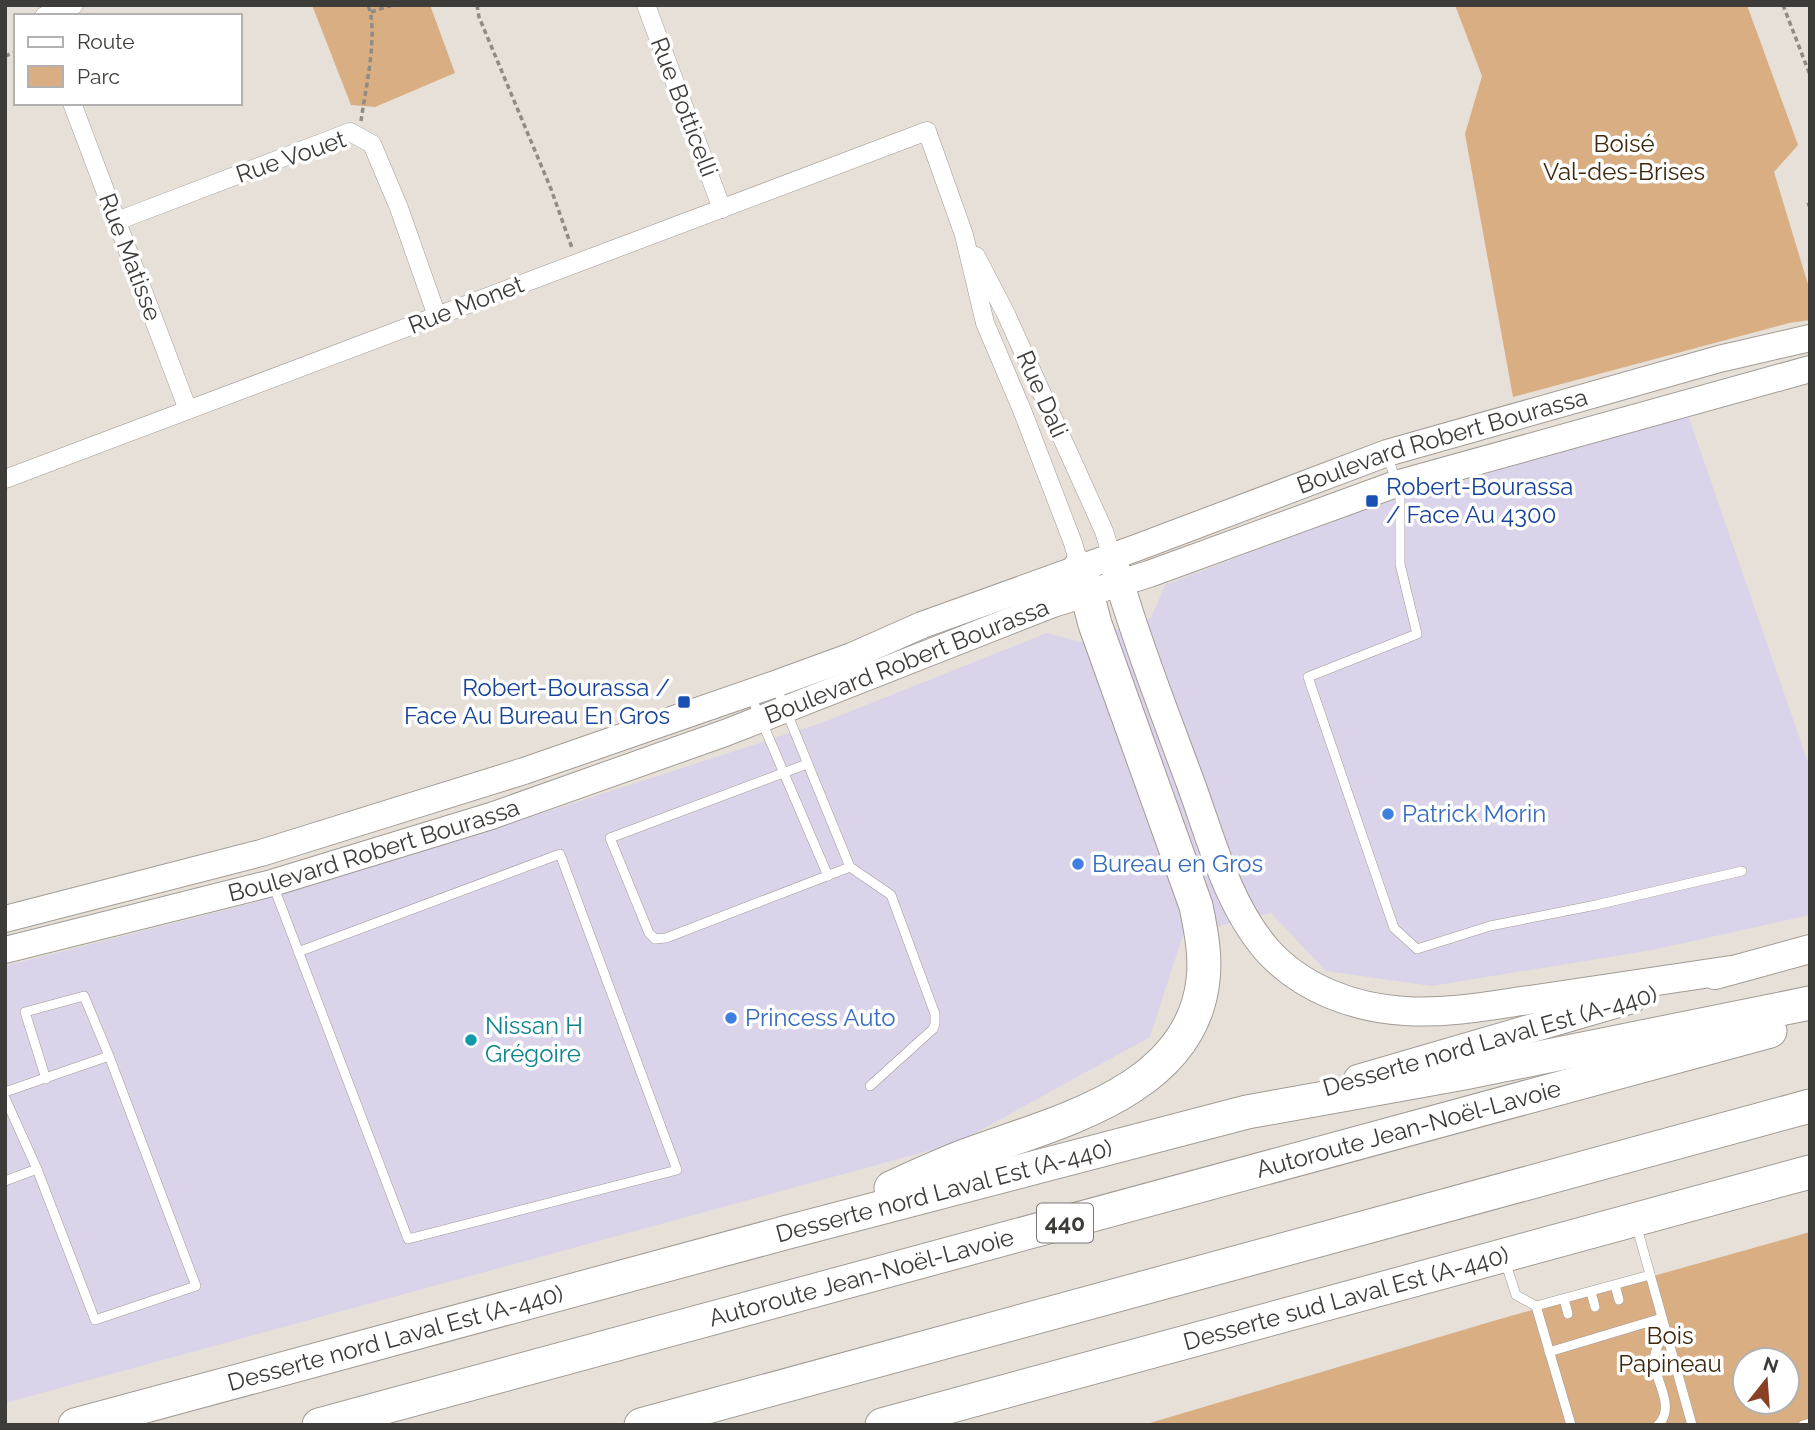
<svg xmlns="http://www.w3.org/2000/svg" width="1815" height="1430" font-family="Raleway,sans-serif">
	<rect width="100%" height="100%" fill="#e7e0d9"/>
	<polygon fill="#dad3e9" points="1688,415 1810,768 1810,915 1652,950 1432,986 1326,971 1271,913 1183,935 1150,1037 957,1143 5,1403 5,966 249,904 568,805 821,723 1047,633 1080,642 1151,618 1165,585 1355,512"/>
	<g fill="#d9ae82" fill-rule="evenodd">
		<polygon points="312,5 430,5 455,73 375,107 351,105"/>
		<polygon points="1455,5 1747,5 1798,145 1774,172 1810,291 1810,320 1789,323 1513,397 1465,134 1482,76"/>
		<path d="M1810,1232V1425H1143L1500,1319ZM1745,1360H1787V1402H1745Z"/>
	</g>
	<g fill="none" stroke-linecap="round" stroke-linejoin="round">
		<g stroke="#a29b95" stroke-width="10">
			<g id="lane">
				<polyline points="1387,454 1400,493 1400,564 1417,634 1308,677 1394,928 1417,949 1490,926 1596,905 1742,871"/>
				<polyline points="776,686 850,867 891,895 935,1014 935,1024 933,1029 870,1086"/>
				<polyline points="750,694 828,876"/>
				<polyline points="807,764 610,838 649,933 655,939 666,938 850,867"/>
				<polyline points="273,885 408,1239 677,1170 560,854 298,952"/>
				<polyline points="46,1079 25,1012 84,996 109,1056"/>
				<polyline points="5,1092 109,1056 196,1286 95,1320 37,1169"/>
				<polyline points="5,1098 37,1169 5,1181"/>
				<polyline points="1636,1224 1692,1425"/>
				<polyline points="1505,1261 1516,1295 1536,1306 1571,1425"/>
				<polyline points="1615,1285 1619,1300"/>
				<polyline points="1591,1292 1595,1307"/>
				<polyline points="1564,1299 1568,1314"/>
				<polyline points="1536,1306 1650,1275"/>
				<polyline points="1549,1352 1662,1318"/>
				<path d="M1658,1425C1676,1407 1656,1383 1654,1362C1654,1351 1660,1341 1666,1331"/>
				<polyline points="1803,1425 1810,1423"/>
			</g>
		</g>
		<g stroke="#a29b95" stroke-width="19">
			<g id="street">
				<polyline points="646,5 722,209"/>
				<polyline points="44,16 74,5"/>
				<polyline points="72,103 188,410"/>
				<polyline points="117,221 350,132 372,144 399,208 437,316"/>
				<polyline points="976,256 1006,314 1104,531 1112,557"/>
				<polyline points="5,479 927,131 964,235 985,323 1022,410 1073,543 1080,567"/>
			</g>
		</g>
		<g stroke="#a29b95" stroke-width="28">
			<g id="secondary">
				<path id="s1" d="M5,919L261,853L524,771L775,684L852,656L922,625L1136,548L1387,453L1719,359L1810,338"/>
				<path id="s2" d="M5,950L272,883L491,816L725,733L1053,604L1149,574L1396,484L1810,369"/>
			</g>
		</g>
		<g stroke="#a29b95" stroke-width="30">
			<g id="primary">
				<path d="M1112,557C1134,635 1164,711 1192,787C1212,842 1228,905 1267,950C1302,989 1354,1008 1405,1011C1448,1014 1493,1005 1536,999C1601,989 1666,980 1731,970"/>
				<polyline points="1715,975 1810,949"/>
				<polyline points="1358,1079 1632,999"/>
			</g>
		</g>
		<g stroke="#a29b95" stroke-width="35">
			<g id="highway">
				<path d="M891,1188C917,1176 943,1164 970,1154C1056,1122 1191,1092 1203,980C1206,955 1201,931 1196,906L1095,624L1080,567"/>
				<path id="s3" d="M75,1425L788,1232L1247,1112L1464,1073L1810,1003"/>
				<path id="s4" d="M319,1425L1770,1031"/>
				<polyline points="641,1425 1810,1106"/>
				<path id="s5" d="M882,1425L1810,1172"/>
			</g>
		</g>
		<g stroke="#8f8b86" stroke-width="3.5" stroke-dasharray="5 3.5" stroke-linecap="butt">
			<polyline points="477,5 479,17 551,189 572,248"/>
			<polyline points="1783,5 1810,75"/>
			<polyline points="371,12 393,5"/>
			<polyline points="5,56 16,52"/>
			<path d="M361,121C365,91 379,32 368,5"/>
			<polyline points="1807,205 1810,204"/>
		</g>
		<use href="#lane" stroke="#fff" stroke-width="9"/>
		<use href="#street" stroke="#fff" stroke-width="18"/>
		<use href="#secondary" stroke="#fff" stroke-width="26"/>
		<use href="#primary" stroke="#fff" stroke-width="28"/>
		<use href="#highway" stroke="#fff" stroke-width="33"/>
	</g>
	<g fill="#1a4fb4" stroke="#fff" stroke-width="2.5">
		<rect x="1365" y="494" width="14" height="14" rx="3.5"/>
		<rect x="677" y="695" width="14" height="14" rx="3.5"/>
	</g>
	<g fill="#3f7fe0" stroke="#fff" stroke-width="2.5">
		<circle cx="1388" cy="814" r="7"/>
		<circle cx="1078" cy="864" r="7"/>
		<circle cx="731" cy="1018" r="7"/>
	</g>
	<circle fill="#0f9aa8" stroke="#fff" stroke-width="2.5" cx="471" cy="1040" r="7"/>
	<g text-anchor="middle" stroke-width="7" stroke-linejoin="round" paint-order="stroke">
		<rect fill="#fff" stroke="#787674" stroke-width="2" x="1037" y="1203.5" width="56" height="39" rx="5"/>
		<g font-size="23" font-weight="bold" fill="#3e3c39">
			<text x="1065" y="1231">440</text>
		</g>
		<g font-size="24" fill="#3e3c39" stroke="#fff">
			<text transform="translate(684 107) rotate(69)" y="8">Rue Botticelli</text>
			<text transform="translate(291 157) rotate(-19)" y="8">Rue Vouet</text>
			<text transform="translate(130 257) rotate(69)" y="8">Rue Matisse</text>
			<text transform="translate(466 305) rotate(-21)" y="8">Rue Monet</text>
			<text transform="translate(1042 394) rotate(66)" y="8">Rue Dali</text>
			<text dy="8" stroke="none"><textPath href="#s1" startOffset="1516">Boulevard Robert Bourassa</textPath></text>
			<text dy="8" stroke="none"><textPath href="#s2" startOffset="948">Boulevard Robert Bourassa</textPath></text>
			<text dy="8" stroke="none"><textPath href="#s2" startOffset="382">Boulevard Robert Bourassa</textPath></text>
			<text transform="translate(1490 1041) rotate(-16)" y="8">Desserte nord Laval Est (A-440)</text>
			<text dy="8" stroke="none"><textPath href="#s4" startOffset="1129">Autoroute Jean-Noël-Lavoie</textPath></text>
			<text dy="8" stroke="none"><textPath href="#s3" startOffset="900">Desserte nord Laval Est (A-440)</textPath></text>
			<text dy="8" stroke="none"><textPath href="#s4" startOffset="562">Autoroute Jean-Noël-Lavoie</textPath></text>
			<text dy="8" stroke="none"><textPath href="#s5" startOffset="481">Desserte sud Laval Est (A-440)</textPath></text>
			<text dy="8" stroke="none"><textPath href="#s3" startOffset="332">Desserte nord Laval Est (A-440)</textPath></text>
		</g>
		<g font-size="24" fill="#3f280d" stroke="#fff">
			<text x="1624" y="152">Boisé<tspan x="1624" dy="28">Val-des-Brises</tspan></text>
			<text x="1670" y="1344">Bois<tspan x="1670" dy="28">Papineau</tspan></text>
		</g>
		<g font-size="24" fill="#164399" stroke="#fff" text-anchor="start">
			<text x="1386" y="495">Robert-Bourassa<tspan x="1386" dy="28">/ Face Au 4300</tspan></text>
			<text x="670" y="696" text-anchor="end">Robert-Bourassa /<tspan x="670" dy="28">Face Au Bureau En Gros</tspan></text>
		</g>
		<g font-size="24" fill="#366cbe" stroke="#fff" text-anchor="start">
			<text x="1402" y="822">Patrick Morin</text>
			<text x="1092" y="872">Bureau en Gros</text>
			<text x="745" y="1026">Princess Auto</text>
		</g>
		<g font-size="24" fill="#0d838f" stroke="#fff" text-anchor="start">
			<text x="485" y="1034">Nissan H<tspan x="485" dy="28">Grégoire</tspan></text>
		</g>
	</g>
	<rect width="1815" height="1430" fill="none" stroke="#3e3c39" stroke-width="14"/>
	<rect x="14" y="14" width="228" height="91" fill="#ffffff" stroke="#b2b1b0" stroke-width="2"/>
	<rect x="28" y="37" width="35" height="10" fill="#ffffff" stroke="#b2b1b0" stroke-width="2"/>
	<text x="77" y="49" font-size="21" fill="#3e3c39">Route</text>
	<rect x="28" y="66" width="35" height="21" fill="#d9ae82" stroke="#b2b1b0" stroke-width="2"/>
	<text x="77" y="84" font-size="21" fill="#3e3c39">Parc</text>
	<g transform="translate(1766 1381) rotate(17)"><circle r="33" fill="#ffffff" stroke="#b2b1b0" stroke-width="2"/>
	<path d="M0-5L12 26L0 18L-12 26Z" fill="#894024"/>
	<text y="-10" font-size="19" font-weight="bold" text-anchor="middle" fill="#3e3c39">N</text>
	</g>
</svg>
